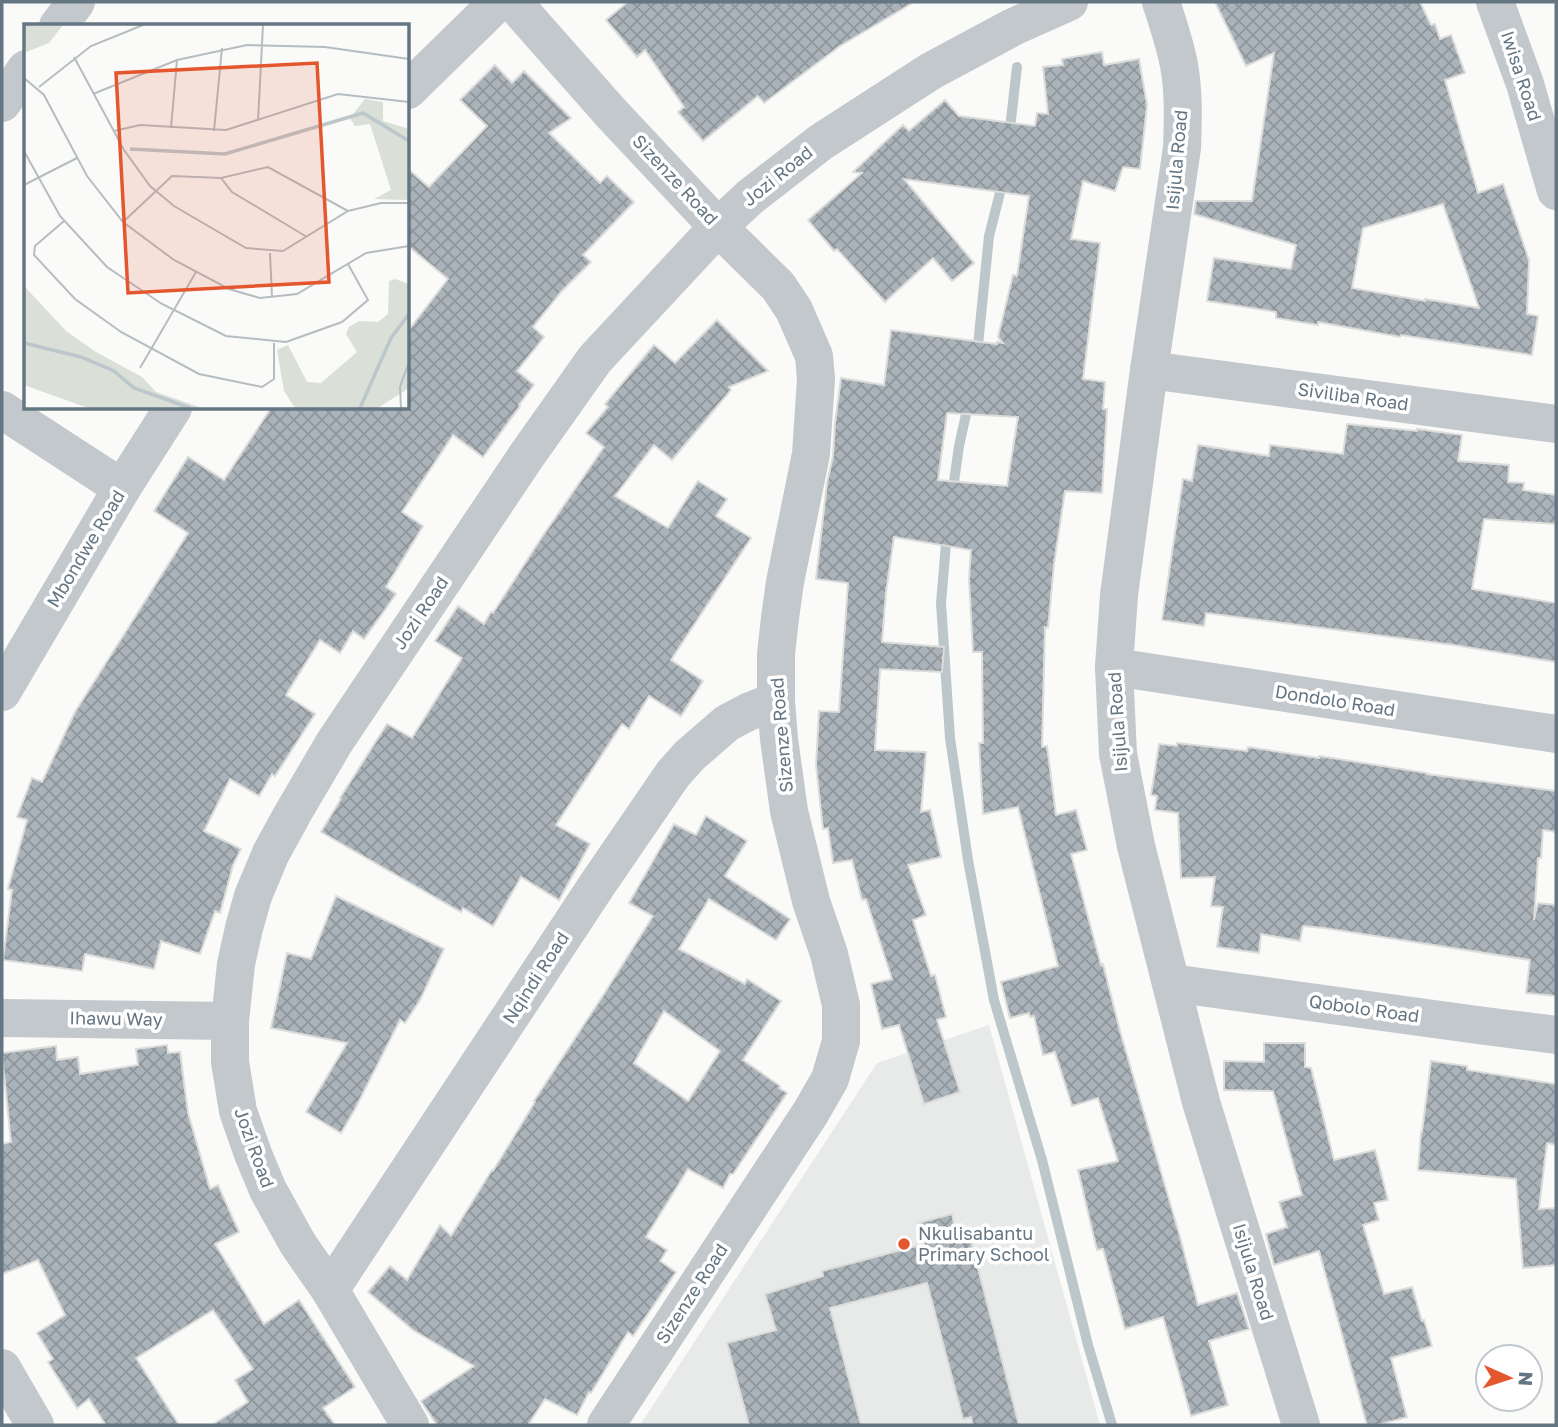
<svg xmlns="http://www.w3.org/2000/svg" width="1558" height="1427" font-family="'Golos Text',sans-serif">
	<defs>
		<pattern id="building-cross-hatch" width="8" height="8" patternUnits="userSpaceOnUse" patternTransform="scale(1.75)"><rect width="8" height="8" fill="#aab3b9"/><path d="M0 0l8 8M0 8l8-8" fill="none" stroke="#8e969c"/></pattern>
	</defs>
	<rect width="100%" height="100%" fill="#fafaf8"/>
	<polygon fill="#e8e9e9" points="989,1025 1100,1425 640,1425 877,1063"/>
	<g fill="none" stroke-linecap="round" stroke-linejoin="round">
		<g stroke="#bbc7cb" stroke-width="10">
			<polyline points="1009,137 1017,67"/>
			<polyline points="977,355 989,236 1003,181"/>
			<polyline points="952,496 959,446 969,401"/>
			<polyline points="947,532 941,603 950,738 968,860 994,1000 1042,1160 1088,1345 1112,1425"/>
		</g>
	</g>
	<g fill="url(#building-cross-hatch)" stroke="#dcdcda" stroke-width="2" fill-rule="evenodd">
		<polygon points="628,2 914,2 840,46 764,103 758,96 703,141 678,112 684,107 645,50 637,57 606,20"/>
		<path d="M1215,2H1420L1431,25L1435,24L1440,39L1451,35L1465,73L1445,80L1478,193L1503,184L1529,260L1527,314L1538,316L1532,355L1401,335L1400,337L1318,322V325L1276,318V312L1207,301L1214,258L1291,269L1296,245L1194,214L1196,201H1252L1274,53L1246,66ZM1443,204L1479,308L1425,299V301L1352,288L1363,228Z"/>
		<path d="M1102,52L1104,65L1139,59L1147,105L1140,169L1123,167L1115,191L1083,181L1071,239L1100,243L1083,379L1105,382L1103,409H1107L1102,493L1065,491L1054,564L1048,628L1045,627L1042,747L1047,746L1056,815L1076,810L1087,850L1071,854L1101,965L1103,964L1120,1031L1180,1237L1198,1305L1237,1293L1249,1329L1209,1341L1228,1405L1191,1416L1163,1317L1125,1329L1103,1249L1097,1250L1078,1170L1118,1161L1098,1098L1072,1106L1055,1052L1043,1055L1034,1016L1030,1017L1029,1013L1010,1018L1001,982L1058,966L1018,807L983,814L979,743H983L982,652H973L969,579L971,550L894,537L886,592L882,642L944,647L942,672L880,669L875,750L926,752L921,812L930,810L941,857L908,865L926,915L913,920L931,976L935,975L946,1017L937,1020L960,1092L924,1104L899,1025L882,1029L871,984L892,979L866,899L862,900L852,860L833,863L828,828L823,829L816,765L819,711L839,712L848,583L816,579L827,483L833,456L835,423L841,378L884,385L891,330L997,344V342L1003,343L998,337L1013,275L1017,276L1029,196L904,179L974,263L952,281L933,258L885,302L837,249L834,251L808,220L862,173L853,172L903,125L909,131L945,100L959,116L1035,126L1037,113L1048,114L1043,67L1063,65L1062,59ZM947,413L1018,417L1007,486L938,480Z"/>
		<polygon points="495,65 512,83 524,71 571,118 549,133 600,183 607,176 634,202 583,255 591,262 561,292 533,327 544,337 517,371 534,385 519,405 520,406 483,457 453,435 402,512 423,526 386,587 396,594 364,639 353,631 340,653 320,640 286,695 315,714 275,776 272,774 259,796 230,779 204,831 241,849 233,865 220,913 215,911 200,954 161,941 154,969 85,954 82,971 3,960 12,890 8,889 27,820 17,817 32,778 42,782 75,712 188,533 154,511 188,457 224,480 271,408 408,408 408,331 448,279 408,246 408,169 429,187 487,126 460,100"/>
		<polygon points="717,320 768,371 729,387 731,390 672,460 654,445 615,496 668,528 698,481 727,499 716,516 751,538 671,660 703,681 681,716 649,696 629,729 622,724 556,825 590,844 559,900 521,877 493,926 463,908 461,912 321,832 341,799 340,798 387,724 412,738 462,658 435,641 458,606 484,624 491,612 493,613 542,537 604,447 586,433 608,407 605,404 654,345 675,363"/>
		<polygon points="1347,424 1417,431 1417,429 1462,435 1458,461 1509,465 1508,482 1524,483 1523,490 1556,495 1556,524 1484,519 1472,589 1556,603 1556,662 1454,645 1206,613 1204,626 1162,620 1183,479 1192,481 1198,445 1269,456 1270,445 1343,454"/>
		<polygon points="1177,743 1247,751 1248,747 1319,758 1319,756 1427,773 1427,774 1556,791 1556,832 1543,830 1541,858 1538,858 1534,920 1538,903 1556,905 1556,996 1526,993 1530,960 1324,928 1303,926 1300,941 1261,934 1259,953 1217,947 1223,907 1211,906 1215,877 1181,878 1178,813 1155,810 1157,796 1151,795 1159,744 1177,746"/>
		<path d="M706,816L747,841L725,876L790,919L776,940L709,899L679,949L745,984L747,979L781,1001L743,1060L780,1086L779,1088L787,1093L733,1174H730L723,1188L688,1169L646,1237L667,1250L660,1261L676,1272L633,1336L628,1332L591,1393L589,1392L577,1415L545,1399L528,1425H437L421,1401L474,1366L413,1330L368,1292L390,1266L407,1280L440,1225L451,1236L492,1170L493,1171L535,1102L534,1101L604,994L653,916L629,903L674,824L696,835ZM664,1011L720,1051L688,1101L634,1063Z"/>
		<polygon points="336,896 444,949 420,1000 405,1023 400,1020 355,1109 341,1133 306,1112 347,1043 271,1028 287,953 311,959"/>
		<polygon points="1264,1043 1305,1043 1305,1067 1311,1068 1334,1160 1375,1150 1388,1200 1374,1203 1379,1220 1363,1225 1384,1294 1412,1287 1422,1321 1424,1320 1432,1346 1391,1358 1407,1417 1377,1425 1367,1425 1319,1251 1274,1265 1266,1234 1287,1227 1279,1202 1302,1195 1273,1091 1224,1090 1224,1061 1264,1062"/>
		<polygon points="167,1045 168,1053 180,1052 188,1113 210,1189 218,1185 239,1232 215,1244 264,1324 299,1300 355,1387 323,1408 335,1425 212,1425 248,1402 235,1380 253,1369 213,1310 136,1358 179,1425 106,1425 89,1399 77,1408 48,1362 53,1359 37,1333 65,1315 38,1260 2,1274 2,1144 11,1142 2,1053 56,1046 57,1060 78,1057 80,1074 138,1065 136,1049"/>
		<polygon points="1431,1061 1467,1066 1467,1070 1556,1084 1556,1145 1547,1143 1539,1209 1556,1208 1556,1265 1523,1268 1516,1179 1418,1170 1421,1132 1422,1132"/>
		<polygon points="952,1214 958,1242 970,1238 1019,1425 973,1425 971,1417 963,1419 927,1283 830,1308 861,1425 749,1425 727,1343 776,1330 765,1294 823,1276 822,1271 924,1244 918,1223"/>
	</g>
	<g fill="none" stroke-linecap="round" stroke-linejoin="round">
		<g stroke="#c3c8cc" stroke-width="38">
			<polyline points="513,2 611,113 718,227 778,286 794,310 814,356 816,379 811,454 785,582 780,618 776,654 776,701 779,739 789,811 811,901 829,954 841,1005 841,1041 830,1079 811,1112 606,1425"/>
			<path d="M1161,2C1168,23 1175,44 1179,65C1184,93 1183,121 1182,148L1149,370L1119,595L1114,667L1118,754L1136,846L1201,1102L1301,1425"/>
			<polyline points="1495,2 1525,84 1556,191"/>
			<polyline points="58,26 76,2"/>
			<polyline points="408,90 498,2"/>
			<polyline points="2,103 26,69"/>
			<polyline points="1149,370 1556,424"/>
			<polyline points="2,410 122,488"/>
			<polyline points="1114,667 1556,734"/>
			<polyline points="2,692 122,488 173,408"/>
			<polyline points="1171,983 1485,1026 1556,1035"/>
			<polyline points="2,1018 230,1021"/>
			<polyline points="330,1290 597,885 673,774 690,755 727,723 748,712 776,701"/>
			<polyline points="2,1368 35,1425"/>
			<polyline points="410,1425 330,1290 298,1244 268,1190 253,1154 238,1111 230,1062 230,1021 236,964 244,928 253,896 271,853 293,813 334,743 527,455 595,359 718,227 750,197 821,142 931,71 1013,27 1069,2"/>
		</g>
	</g>
	<circle fill="#e4572e" stroke="#fff" stroke-width="2.5" cx="904" cy="1244" r="7"/>
	<g text-anchor="middle" stroke-width="7" stroke-linejoin="round" paint-order="stroke">
		<g font-size="18" fill="#657683" stroke="#fff">
			<text transform="translate(1521 76) rotate(72)" y="6">Iwisa Road</text>
			<text transform="translate(1177 160) rotate(-85)" y="6">Isijula Road</text>
			<text transform="translate(778 176) rotate(-39)" y="6">Jozi Road</text>
			<text transform="translate(675 180) rotate(47)" y="6">Sizenze Road</text>
			<text transform="translate(1353 397) rotate(8)" y="6">Siviliba Road</text>
			<text transform="translate(86 549) rotate(-59)" y="6">Mbondwe Road</text>
			<text transform="translate(421 613) rotate(-56)" y="6">Jozi Road</text>
			<text transform="translate(1335 701) rotate(9)" y="6">Dondolo Road</text>
			<text transform="translate(1118 722) rotate(-94)" y="6">Isijula Road</text>
			<text transform="translate(782 735) rotate(-95)" y="6">Sizenze Road</text>
			<text transform="translate(536 978) rotate(-57)" y="6">Nqindi Road</text>
			<text transform="translate(1364 1009) rotate(8)" y="6">Qobolo Road</text>
			<text transform="translate(116 1019) rotate(1)" y="6">Ihawu Way</text>
			<text transform="translate(254 1148) rotate(70)" y="6">Jozi Road</text>
			<text transform="translate(1253 1272) rotate(73)" y="6">Isijula Road</text>
			<text transform="translate(692 1294) rotate(-57)" y="6">Sizenze Road</text>
		</g>
		<g font-size="18" fill="#657683" stroke="#fff" text-anchor="start">
			<text x="918" y="1240">Nkulisabantu<tspan x="918" dy="21">Primary School</tspan></text>
		</g>
	</g>
	<g transform="translate(24 24)">
		<rect width="385" height="385" fill="#fafaf8"/>
		<path d="M0,1H39L25,19L2,28ZM341,75L359,78V97L385,105V176L350,175L367,166L346,100L331,102L326,94ZM371,255L385,260V364L354,384H271L260,367L253,326L264,321L283,358L297,359L333,328L322,310L325,303L335,297L354,298L364,290L365,257ZM0,262L42,307L72,328L118,353L132,368L178,384H64L0,361Z" fill="#dadfd7"/>
		<path fill="none" stroke="#bbc7cb" stroke-width="3.5" d="M106,125L201,130L339,89L385,117M0,319L57,333L90,347L110,364L166,384M336,384L367,314L385,290"/>
		<path fill="none" stroke="#b5bdc2" stroke-width="2" d="M50,33L100,126L126,162L150,182L222,224L259,227L324,187L357,179H385M0,54L20,71L63,152L99,198L150,236L205,265L236,274L273,270L342,229L385,222M15,63L67,22L119,1M69,70L153,36L223,21L301,23L385,35M234,97L239,1M147,104L153,36M90,107L116,101L202,106L314,70L385,78M190,107L198,24M0,127L36,192L83,243L138,280L202,312L262,318L318,298L344,276L324,240M197,154L208,168L283,213M0,161L53,134M40,197L11,222L10,231L51,275L97,308L175,350L238,363L250,355V319M99,198L148,152L197,154L244,143L324,187M246,229L248,273M116,344L172,248M377,384L376,363L385,338"/>
		<path fill="#e4572e" fill-opacity="0.15" stroke="#e4572e" stroke-width="3.5" d="M293,39L305,258L104,269L92,49Z"/>
		<rect width="385" height="385" fill="none" stroke="#657683" stroke-width="3.5"/>
	</g>
	<rect width="1558" height="1427" fill="none" stroke="#657683" stroke-width="7"/>
	<g transform="translate(1509 1378) rotate(93)"><circle r="33" fill="#ffffff" stroke="#c1c8cd" stroke-width="2"/>
	<path d="M0-5L12 26L0 18L-12 26Z" fill="#e4572e"/>
	<text y="-10" font-size="19" font-weight="bold" text-anchor="middle" fill="#657683">N</text>
	</g>
</svg>
